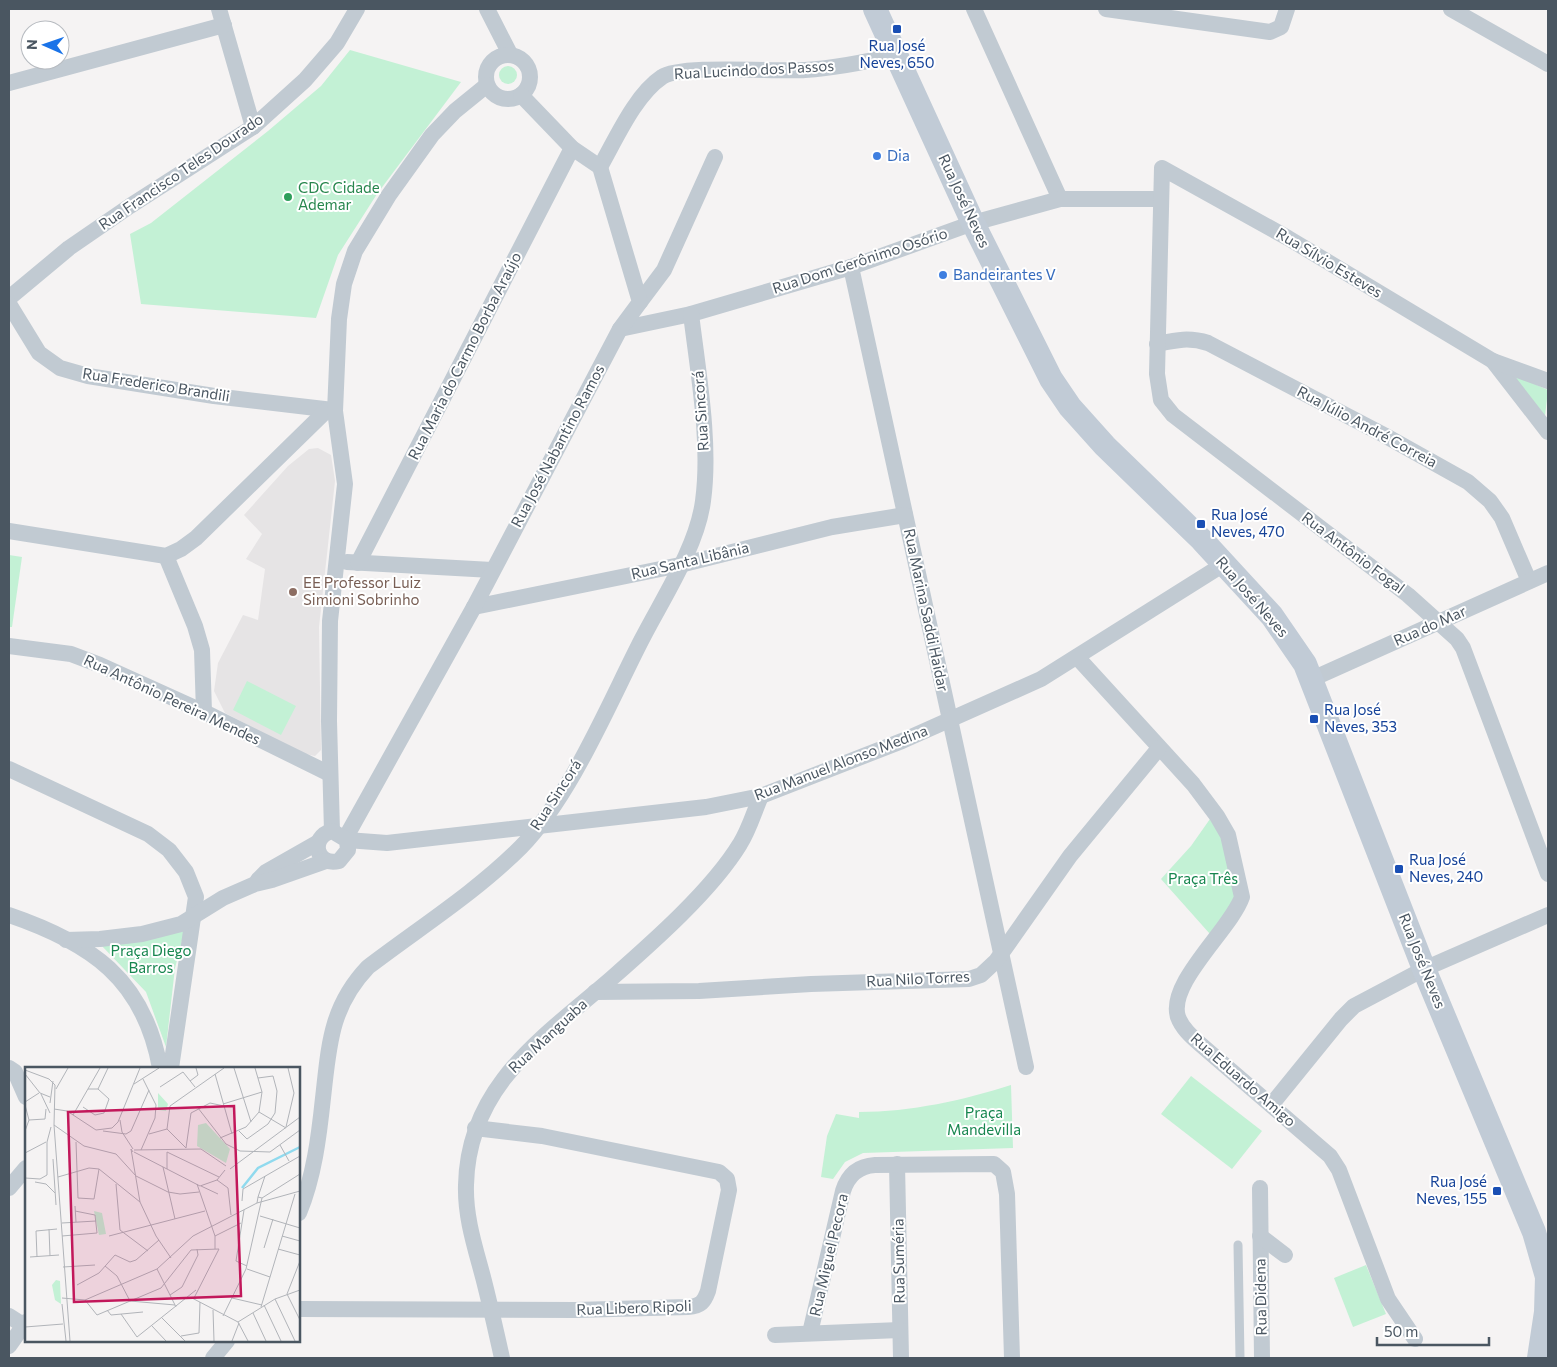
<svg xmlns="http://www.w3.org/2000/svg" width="1557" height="1367" font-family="Commissioner,sans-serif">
	<rect width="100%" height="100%" fill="#f5f3f3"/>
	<polygon fill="#e6e4e5" points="318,448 331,455 335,481 319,627 321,750 315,756 301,753 225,713 214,691 218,663 243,615 258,620 265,569 246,559 262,534 244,515 288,466 309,449"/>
	<g fill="#c3f1d5">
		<polygon points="350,50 461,82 377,194 338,255 316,318 141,304 130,234 151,223 268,131 321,86"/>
		<circle cx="508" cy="75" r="9"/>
		<polygon points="1512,374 1548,390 1545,416"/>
		<polygon points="9,555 22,557 12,627 9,627"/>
		<polygon points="247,681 296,706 281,735 233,710"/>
		<polygon points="1210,819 1221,836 1236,890 1232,904 1210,934 1161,879 1191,846"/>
		<polygon points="186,925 175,968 166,1047 146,992 101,945"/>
		<polygon points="1191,1076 1262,1131 1232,1169 1161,1114"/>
		<path d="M1011,1085L1013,1148L863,1153L845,1162L833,1179L821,1177L827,1136L836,1114L859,1118V1112C911,1112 964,1100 1011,1085Z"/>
		<polygon points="1366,1265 1386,1314 1353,1327 1334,1278"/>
	</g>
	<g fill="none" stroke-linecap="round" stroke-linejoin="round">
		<polyline stroke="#c1cad2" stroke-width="9" points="1238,1245 1240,1358"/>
		<g stroke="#c1cad2" stroke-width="16">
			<polyline points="219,9 253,127"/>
			<polyline points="487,9 510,54"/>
			<polyline points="974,9 1060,199"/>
			<polyline points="1106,9 1270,32 1281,27 1287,9"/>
			<polyline points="1451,9 1548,64"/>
			<circle cx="508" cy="77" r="22"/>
			<polyline points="9,83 224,25"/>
			<path d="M600,167C616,139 635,95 662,77C680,64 778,72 805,70C835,68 866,62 895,55"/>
			<polyline points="851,267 1026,1067"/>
			<polyline points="9,298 69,248 130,206 253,127 305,80 337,43 357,9"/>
			<polyline points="640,302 664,270 715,157"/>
			<polyline points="9,304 39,353 60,368 88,376 214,396 333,410"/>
			<polyline points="620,329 691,314 851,267 973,223 1060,199 1161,199"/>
			<path d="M1157,344C1176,340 1189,337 1208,343L1384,435L1468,482L1490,501L1502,518L1529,581"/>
			<polyline points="1493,361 1548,432"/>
			<polyline points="1548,381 1493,361 1288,238 1162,168 1157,374 1161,400 1173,415 1408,595 1457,639 1463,648 1548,874"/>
			<polyline points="9,531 166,556 181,549 196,538 327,410"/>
			<polyline points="166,556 195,626 202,650 204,712"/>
			<polyline points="347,562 492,570"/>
			<polyline points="358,563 572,148"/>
			<polyline points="474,607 680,565 832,527 905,515"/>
			<polyline points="9,646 71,654 100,665 204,712 330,774"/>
			<path d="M1077,657L1193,784L1217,816L1228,835L1242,897C1231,929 1167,983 1178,1017C1182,1028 1191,1036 1200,1044L1330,1156L1339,1170L1388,1299L1415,1339"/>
			<polyline points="1312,679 1548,573"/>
			<polyline points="9,769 148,834 169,850 186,872 196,897 171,1068"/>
			<polyline points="332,831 329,721 330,621 345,484 335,411 339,319 344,284 355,251 389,195 432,135 455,111 487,85"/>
			<polyline points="346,837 474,607 620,329 640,302 600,167 572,148 521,95"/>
			<path d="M347,840L348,850L339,861C316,867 309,837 332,831L347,840L387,843L706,807L761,796L902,741L1041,679L1224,564"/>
			<polyline points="258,880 266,872 317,843"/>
			<path d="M9,915C91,943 144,979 160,1068"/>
			<polyline points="66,940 100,939 142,934 181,924 223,898 255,884 272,880 326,861"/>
			<polyline points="595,992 699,991 811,984 969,979 981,975 996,961 1070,856 1159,748"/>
			<polyline points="9,1068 15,1072 26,1097"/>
			<polyline points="1272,1104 1341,1019 1354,1006 1424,969 1548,915"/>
			<polyline points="897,1164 901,1358"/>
			<polyline points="9,1188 26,1168"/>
			<polyline points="1260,1188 1262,1358"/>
			<path d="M299,1213C314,1177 319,1136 323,1098C329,1046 330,1007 368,967C419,928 475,893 521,847C571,796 609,703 642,639C663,598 697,547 703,501C711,443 698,372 691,314"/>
			<polyline points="1260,1236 1285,1255"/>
			<path d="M299,1309L575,1310L688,1307C701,1306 704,1302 708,1291L729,1190L727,1179L719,1172L542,1136L475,1128"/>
			<polyline points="9,1316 23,1325"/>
			<path d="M810,1333L843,1191C848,1175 858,1166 875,1165L994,1164L1003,1172L1007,1194L1012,1358"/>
			<polyline points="775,1335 900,1330"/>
			<polyline points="9,1346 26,1322"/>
			<polyline points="213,1358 227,1341"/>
			<path d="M502,1358C496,1331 490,1304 483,1277C475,1247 465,1217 466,1185C468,1085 544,1037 612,978C653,942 712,890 740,844C749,830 754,812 761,796"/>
		</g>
		<polyline stroke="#c1cbd6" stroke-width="24" points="875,9 973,223 1051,379 1070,407 1105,446 1202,540 1272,616 1305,664 1424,969 1534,1232 1547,1277 1546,1312 1539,1358"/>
	</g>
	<g fill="#1a4fb4" stroke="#fff" stroke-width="2">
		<rect x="892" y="24" width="10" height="10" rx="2.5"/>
		<rect x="1196" y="519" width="10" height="10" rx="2.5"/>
		<rect x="1309" y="714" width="10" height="10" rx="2.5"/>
		<rect x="1394" y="864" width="10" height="10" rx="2.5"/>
		<rect x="1492" y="1186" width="10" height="10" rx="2.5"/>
	</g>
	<g fill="#3f7fe0" stroke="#fff" stroke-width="2">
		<circle cx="877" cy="156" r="5"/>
		<circle cx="943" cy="275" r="5"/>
	</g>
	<circle fill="#2e9e5b" stroke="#fff" stroke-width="2" cx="288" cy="197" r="5"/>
	<circle fill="#8d6e63" stroke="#fff" stroke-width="2" cx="293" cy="592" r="5"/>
	<g text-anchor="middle" stroke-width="4" stroke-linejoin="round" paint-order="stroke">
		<g font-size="15" fill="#164399" stroke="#fff" text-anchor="start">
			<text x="897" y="51" text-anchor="middle">Rua José<tspan x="897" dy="17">Neves, 650</tspan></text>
			<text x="1211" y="520">Rua José<tspan x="1211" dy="17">Neves, 470</tspan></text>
			<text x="1324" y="715">Rua José<tspan x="1324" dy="17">Neves, 353</tspan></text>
			<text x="1409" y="865">Rua José<tspan x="1409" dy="17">Neves, 240</tspan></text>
			<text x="1487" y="1187" text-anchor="end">Rua José<tspan x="1487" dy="17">Neves, 155</tspan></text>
		</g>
		<g font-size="15" fill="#4a5661" stroke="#fff">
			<text transform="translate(754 70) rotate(-3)" y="5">Rua Lucindo dos Passos</text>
			<text transform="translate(181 172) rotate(-34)" y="5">Rua Francisco Teles Dourado</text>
			<text transform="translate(964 201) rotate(65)" y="5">Rua José Neves</text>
			<text transform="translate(860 261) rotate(-18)" y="5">Rua Dom Gerônimo Osório</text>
			<text transform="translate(1329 263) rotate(31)" y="5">Rua Sílvio Esteves</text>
			<text transform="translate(465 356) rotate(-63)" y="5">Rua Maria do Carmo Borba Araújo</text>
			<text transform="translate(156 385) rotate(9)" y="5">Rua Frederico Brandili</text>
			<text transform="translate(701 411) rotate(-94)" y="5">Rua Sincorá</text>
			<text transform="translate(1367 427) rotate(28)" y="5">Rua Júlio André Correia</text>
			<text transform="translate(558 446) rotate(-62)" y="5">Rua José Nabantino Ramos</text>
			<text transform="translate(1353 553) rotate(37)" y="5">Rua Antônio Fogal</text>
			<text transform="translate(690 561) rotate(-13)" y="5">Rua Santa Libânia</text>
			<text transform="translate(1252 597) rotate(49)" y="5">Rua José Neves</text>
			<text transform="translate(926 610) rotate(78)" y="5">Rua Marina Saddi Haidar</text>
			<text transform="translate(1430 626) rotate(-24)" y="5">Rua do Mar</text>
			<text transform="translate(172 700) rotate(25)" y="5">Rua Antônio Pereira Mendes</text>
			<text transform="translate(841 763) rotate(-21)" y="5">Rua Manuel Alonso Medina</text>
			<text transform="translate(556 795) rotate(-57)" y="5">Rua Sincorá</text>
			<text transform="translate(1422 961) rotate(68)" y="5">Rua José Neves</text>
			<text transform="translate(918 979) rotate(-3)" y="5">Rua Nilo Torres</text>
			<text transform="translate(548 1036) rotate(-43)" y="5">Rua Manguaba</text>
			<text transform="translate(1243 1080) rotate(41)" y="5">Rua Eduardo Amigo</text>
			<text transform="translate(829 1255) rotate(-77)" y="5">Rua Miguel Pecora</text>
			<text transform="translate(899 1261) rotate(-91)" y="5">Rua Suméria</text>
			<text transform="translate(1261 1297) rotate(-91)" y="5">Rua Didena</text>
			<text transform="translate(634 1308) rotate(-2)" y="5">Rua Libero Ripoli</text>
		</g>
		<g font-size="15" fill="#366cbe" stroke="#fff" text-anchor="start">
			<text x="887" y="161">Dia</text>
			<text x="953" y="280">Bandeirantes V</text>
		</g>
		<g font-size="15" fill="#27864d" stroke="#fff" text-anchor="start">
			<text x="298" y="193">CDC Cidade<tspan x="298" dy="17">Ademar</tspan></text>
		</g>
		<g font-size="15" fill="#785e54" stroke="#fff" text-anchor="start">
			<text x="303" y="588">EE Professor Luiz<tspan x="303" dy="17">Simioni Sobrinho</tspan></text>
		</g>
		<g font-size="15" fill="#17864f" stroke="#fff">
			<text x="1203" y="884">Praça Três</text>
			<text x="151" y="956">Praça Diego<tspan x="151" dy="17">Barros</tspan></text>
			<text x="984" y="1118">Praça<tspan x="984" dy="17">Mandevilla</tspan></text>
		</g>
	</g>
	<g transform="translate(25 1067)">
		<rect width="275" height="275" fill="#f5f3f3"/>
		<path d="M133,26L143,37L141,44L133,43ZM181,56L205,82L201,96L172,79L173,58ZM69,144L77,146L81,167L74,168ZM31,213L35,214L36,237L30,233L27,218Z" fill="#c3f1d5"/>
		<path fill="none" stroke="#90daee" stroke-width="2.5" d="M217,121L233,101L275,80"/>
		<path fill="none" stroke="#b1b4b9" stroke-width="1" d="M209,1L226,55M0,3L24,12L30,18L29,58L45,274M0,7L15,26L25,30M190,7L207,67M165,14L173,8L171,1M109,17L134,1M135,20L158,5L170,20M31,22L43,1M63,22H73L83,1M16,27L25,46M0,35L14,26M25,36L28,14M198,37L237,25M0,38L4,53L0,64M58,40L70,48L79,46L84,32L73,22M173,41L201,77L215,84L245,85L275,63M29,42L42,44L71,63L87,61L93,55L115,1M234,45L261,61M48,48L75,1M4,53L20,52L21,42M95,53L97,65L108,82M29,58L59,79L91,87L111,109L143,125L155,127L174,125M261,60L269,26L263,1M78,64L101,67L106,64L124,23M214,64L222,72L243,57L250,46L252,24L248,9L233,11M124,67L142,62M195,71L221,60L234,45L237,25L230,1M51,75L53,131L69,132L74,102M255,78L264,94M161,81L142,62L145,39L199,1M161,81L166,46L185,36L199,39M109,83L176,82L201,99M116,83L130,51L131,38L118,12M108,85L106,82L115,135L131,169L146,191M109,85L175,119L192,113L200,103M142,85L194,110M0,86L21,75M28,92L31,138M138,100L150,152M142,102V85M205,102L275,50M33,110L64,101L74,102L115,135M0,111L15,112L22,108V75L26,60M192,113L203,121L206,148M10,115L21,117L30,126M91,117L95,163L123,184M172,117L190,169V182M176,119L193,127M233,130L240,109M217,134L218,122L275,89M232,136L233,130L237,131L275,107M50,139L51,155M219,143L211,194L222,199M235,149L275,161M37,156L71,154M24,162L25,189M37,169L72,166L70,148L50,144M84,169L180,144M190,169L216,156M257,169L275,174M239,181L248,152M253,182L275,188M5,190L34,188M12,190L11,164L32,162M275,194L262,227L275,253M80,199L92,209L105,234L150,238M38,200L70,198M132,202L151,240M222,202L245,210M52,218L74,206L90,188L105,195L111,193L134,173M145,228L157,220L173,188L172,182M37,231L60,233L132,202L168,169L232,136L275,124M167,231L213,255M207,231L237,238M250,232L270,274M60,233L72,248L136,221L166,183L194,182L169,231M37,237L41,274M239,238L256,274M236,240L270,127M82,243L86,248L118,245M188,243L189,274M228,246L241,274M96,247L112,270L171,223M198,249L221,202L237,131M137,251L160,274M213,255L250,232L275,223M213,255L223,274M127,259L141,274M0,260L38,257M156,269L174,266L175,235M207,274L214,256"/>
		<path fill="#c2185b" fill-opacity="0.15" stroke="#c2185b" stroke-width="2.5" d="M209,39L216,229L49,235L43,45Z"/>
		<rect width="275" height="275" fill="none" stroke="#4a5661" stroke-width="2.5"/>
	</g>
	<rect width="1557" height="1367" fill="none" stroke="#4a5661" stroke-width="20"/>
	<g transform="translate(45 45) rotate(272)"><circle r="24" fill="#ffffff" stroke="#b7bbc0"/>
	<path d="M0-4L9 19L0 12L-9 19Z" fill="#1a73e8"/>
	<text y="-8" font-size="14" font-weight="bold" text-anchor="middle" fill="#4a5661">N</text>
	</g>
	<path d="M1377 1337v8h112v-8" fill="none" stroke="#4a5661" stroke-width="2.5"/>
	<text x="1384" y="1337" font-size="15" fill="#4a5661" stroke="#ffffff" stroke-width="4" paint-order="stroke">50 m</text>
</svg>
